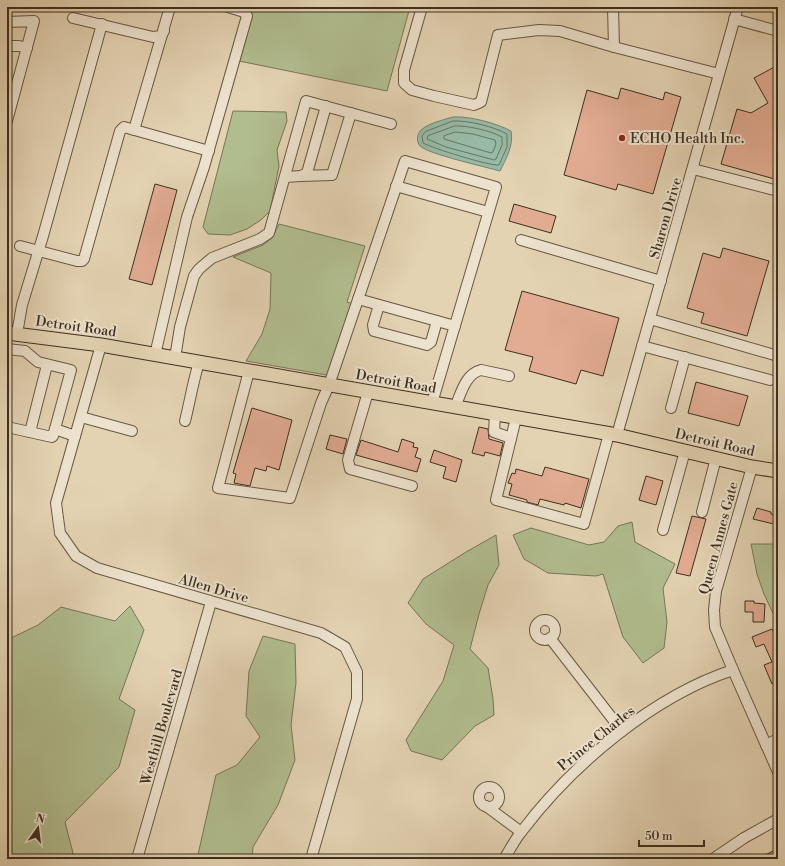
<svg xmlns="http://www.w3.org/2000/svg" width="785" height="866" font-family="'Libre Bodoni',serif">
	<rect width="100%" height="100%" fill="#e4d3b3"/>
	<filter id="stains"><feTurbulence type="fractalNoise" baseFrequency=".005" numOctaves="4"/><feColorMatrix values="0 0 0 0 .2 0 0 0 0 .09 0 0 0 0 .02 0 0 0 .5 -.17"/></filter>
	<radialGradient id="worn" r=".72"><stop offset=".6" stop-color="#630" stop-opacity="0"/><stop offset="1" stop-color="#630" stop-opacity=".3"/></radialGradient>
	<g fill="#b1bd8f" stroke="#777657">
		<polygon points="253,7 410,7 387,91 239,61"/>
		<polygon points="233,111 286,112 287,121 277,150 279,166 270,211 261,220 247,229 230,235 208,234 203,227"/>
		<polygon points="279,224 365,246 347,302 356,305 332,376 246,361 262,334 270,309 271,273 233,257 263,245 272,238"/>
		<polygon points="632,522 635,542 675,564 663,588 667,622 664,648 643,663 623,637 603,574 596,576 548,573 524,559 513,535 531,528 589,545 604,542 618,526"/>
		<polygon points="496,535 499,565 488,585 479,614 470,649 488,668 493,699 494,715 475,726 442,760 411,751 406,740 443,681 454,645 426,624 408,603 423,579 466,552"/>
		<polygon points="751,544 778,544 778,624 764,594 757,574"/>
		<polygon points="130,606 144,630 119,699 135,710 119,767 65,822 73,853 70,859 7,859 7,640 38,625 61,607 115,621"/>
		<polygon points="263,636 295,644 296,683 291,725 295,760 278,805 253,847 252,859 197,859 216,775 237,765 260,737 246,716 249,671"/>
	</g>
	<path fill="#97b9a6" stroke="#738270" d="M453,117C470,116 496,123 511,131C514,145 506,159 500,171C486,167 428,154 420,146C416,141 417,134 421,130C429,123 443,120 453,117Z"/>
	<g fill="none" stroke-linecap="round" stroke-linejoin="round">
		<g stroke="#6a7462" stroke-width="1">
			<path d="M453,121C468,120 495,127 507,134V147L499,165C489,166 432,148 423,143L422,136L425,132Z"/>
			<path d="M455,126C466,125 492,131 502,137V145L496,159L494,160L446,147L427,139L428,136Z"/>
			<polygon points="456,132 473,134 495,140 496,144 493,152 491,153 444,139 444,136"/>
		</g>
	</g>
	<g fill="#e2ac93" stroke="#3d2f1f">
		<polygon points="778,65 778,180 721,164 737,109 751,113 768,103 754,78"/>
		<polygon points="621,88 663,100 665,92 681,97 653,194 618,184 616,190 564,175 587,90 618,99"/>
		<polygon points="155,184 177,190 152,285 129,279"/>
		<polygon points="514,204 556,216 551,233 509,221"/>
		<polygon points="723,248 769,261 747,336 701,323 704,313 687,308 703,253 720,258"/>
		<polygon points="522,291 619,318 603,376 581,370 576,384 529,371 533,357 505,350"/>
		<polygon points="696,382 748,396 739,426 688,413"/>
		<polygon points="252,408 292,420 279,470 267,466 266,471 255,468 250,486 234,483 236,474 233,473"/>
		<polygon points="479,427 488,429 489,439 503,443 500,456 485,452 484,456 472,453"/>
		<polygon points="330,435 347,439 343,454 326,449"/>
		<polygon points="402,439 414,443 413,447 418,448 415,457 421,459 417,472 356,455 361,440 398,452"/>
		<polygon points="434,450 462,460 456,482 443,478 446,467 430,462"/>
		<polygon points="545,467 589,479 581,508 565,503 564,505 540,499 538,505 527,502 527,500 509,495 512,484 508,483 512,473 515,474 516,469 542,476"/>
		<polygon points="646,476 663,481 656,505 639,500"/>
		<polygon points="757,508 771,512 771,514 778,516 778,525 753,519"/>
		<polygon points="692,516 706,519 690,576 676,573"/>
		<polygon points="745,601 754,601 754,603 765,604 764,622 753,622 753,612 745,612"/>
		<polygon points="772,629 778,642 778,681 772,684 764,665 772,662 764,644 756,647 752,637"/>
		<polygon points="773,851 776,857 772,859 758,859"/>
	</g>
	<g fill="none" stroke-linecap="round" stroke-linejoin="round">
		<g stroke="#675844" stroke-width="12">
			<g id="minor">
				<polyline points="422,7 404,70 404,83 412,90 434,96 474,105 481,102 498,35 539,30 560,31 614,47 719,74"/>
				<polyline points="613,7 614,47"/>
				<polyline points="776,7 778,8"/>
				<polyline points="73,18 153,37 161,36 164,31"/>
				<polyline points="734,19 778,31"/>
				<polyline points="7,22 34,21 7,121"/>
				<polyline points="7,46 19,46 27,48"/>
				<polyline points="134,130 170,7"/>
				<polyline points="693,169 778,191"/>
				<polyline points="301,176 332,175 351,113"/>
				<polyline points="285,177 301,176 307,173 326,106"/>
				<polyline points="396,186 488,212"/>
				<polyline points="521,240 661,281"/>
				<polyline points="20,246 77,261 82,261 84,259 120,131 124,127 209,151"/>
				<polyline points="358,299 455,326"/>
				<polyline points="379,305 373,325 374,331 427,345 431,342 437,321"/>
				<polyline points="650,319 778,356"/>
				<polyline points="17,334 22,305 43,236 102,24"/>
				<polyline points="101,345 56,503 60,533 76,556 97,568 321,633 345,647 357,672 357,699 311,859"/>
				<polyline points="642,346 770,380"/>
				<polyline points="7,349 25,351 38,362 71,370 53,436 52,437 7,427"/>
				<polyline points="155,355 187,217 204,167 247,16 244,12 228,7"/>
				<polyline points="175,358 180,327 194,276 199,269 212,258 260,239 269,233 306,101 391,124"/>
				<polyline points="249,371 218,488 290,498 321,403 329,385 405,161 496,187 432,403"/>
				<polyline points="368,392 348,460 350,469 412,486"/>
				<path d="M455,407C461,394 465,374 481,370L509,376"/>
				<polyline points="671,408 685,357"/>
				<polyline points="495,414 494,432 511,438"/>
				<polyline points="81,417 132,431"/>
				<polyline points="516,418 496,500 584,524 609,434"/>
				<path d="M185,421C190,401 193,382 199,362"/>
				<polyline points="55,429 75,436"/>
				<polyline points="30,432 47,365"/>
				<polyline points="617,435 738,7"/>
				<polyline points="752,467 716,591 714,610 715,627 733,670 778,772"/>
				<polyline points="702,512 716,458"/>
				<polyline points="663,530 685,451"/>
				<circle cx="545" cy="630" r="10"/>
				<polyline points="550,638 622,731"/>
				<polyline points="766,745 778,739"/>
				<circle cx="489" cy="797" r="10"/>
				<polyline points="486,806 521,832"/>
				<polyline points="137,859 211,602"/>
				<path d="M504,859C510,850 515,839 522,831C572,765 653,696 733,670"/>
				<polyline points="713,859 744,838 778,819"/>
			</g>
		</g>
		<g stroke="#3d2f1f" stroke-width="15">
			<polyline id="major" points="7,333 101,345 617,435 752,467 778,471"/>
		</g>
		<use href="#minor" stroke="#ede2ce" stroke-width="10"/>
		<use href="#major" stroke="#e4d3b3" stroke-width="13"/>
	</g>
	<circle fill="#8f2418" stroke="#ede2ce" stroke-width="1.5" cx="622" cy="138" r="4"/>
	<g text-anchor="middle" stroke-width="4" stroke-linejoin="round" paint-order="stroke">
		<g font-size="14" fill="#3d2f1f" stroke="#ede2ce" text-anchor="start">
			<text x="630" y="143">ECHO Health Inc.</text>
		</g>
		<g font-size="14" fill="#3d2f1f" stroke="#ede2ce">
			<text transform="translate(665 218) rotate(-74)" y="5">Sharon Drive</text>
			<text transform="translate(76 326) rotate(8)" y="5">Detroit Road</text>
			<text transform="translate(396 381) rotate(10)" y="5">Detroit Road</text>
			<text transform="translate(715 442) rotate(13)" y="5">Detroit Road</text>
			<text transform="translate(718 538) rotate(-75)" y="5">Queen Annes Gate</text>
			<text transform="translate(214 588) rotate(16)" y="5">Allen Drive</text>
			<text transform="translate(161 727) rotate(-74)" y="5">Westhill Boulevard</text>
			<text transform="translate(596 738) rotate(-39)" y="5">Prince Charles</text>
		</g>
	</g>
	<rect width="785" height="866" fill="none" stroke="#e4d3b3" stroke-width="24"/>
	<rect x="8" y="8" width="769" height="850" fill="none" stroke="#3d2f1f" stroke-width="2"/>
	<rect x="12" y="12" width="761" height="842" fill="none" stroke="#3d2f1f"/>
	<g transform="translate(38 828) rotate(14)" stroke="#ede2ce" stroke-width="3" paint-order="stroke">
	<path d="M0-3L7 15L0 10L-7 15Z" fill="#3d2f1f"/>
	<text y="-6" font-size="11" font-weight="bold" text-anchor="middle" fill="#3d2f1f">N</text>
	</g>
	<path d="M639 840v6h65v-6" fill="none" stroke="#3d2f1f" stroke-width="2"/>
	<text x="645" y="840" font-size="12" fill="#3d2f1f" stroke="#ede2ce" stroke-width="3" paint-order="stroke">50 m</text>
	<rect width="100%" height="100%" filter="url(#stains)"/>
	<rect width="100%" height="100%" fill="url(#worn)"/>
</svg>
